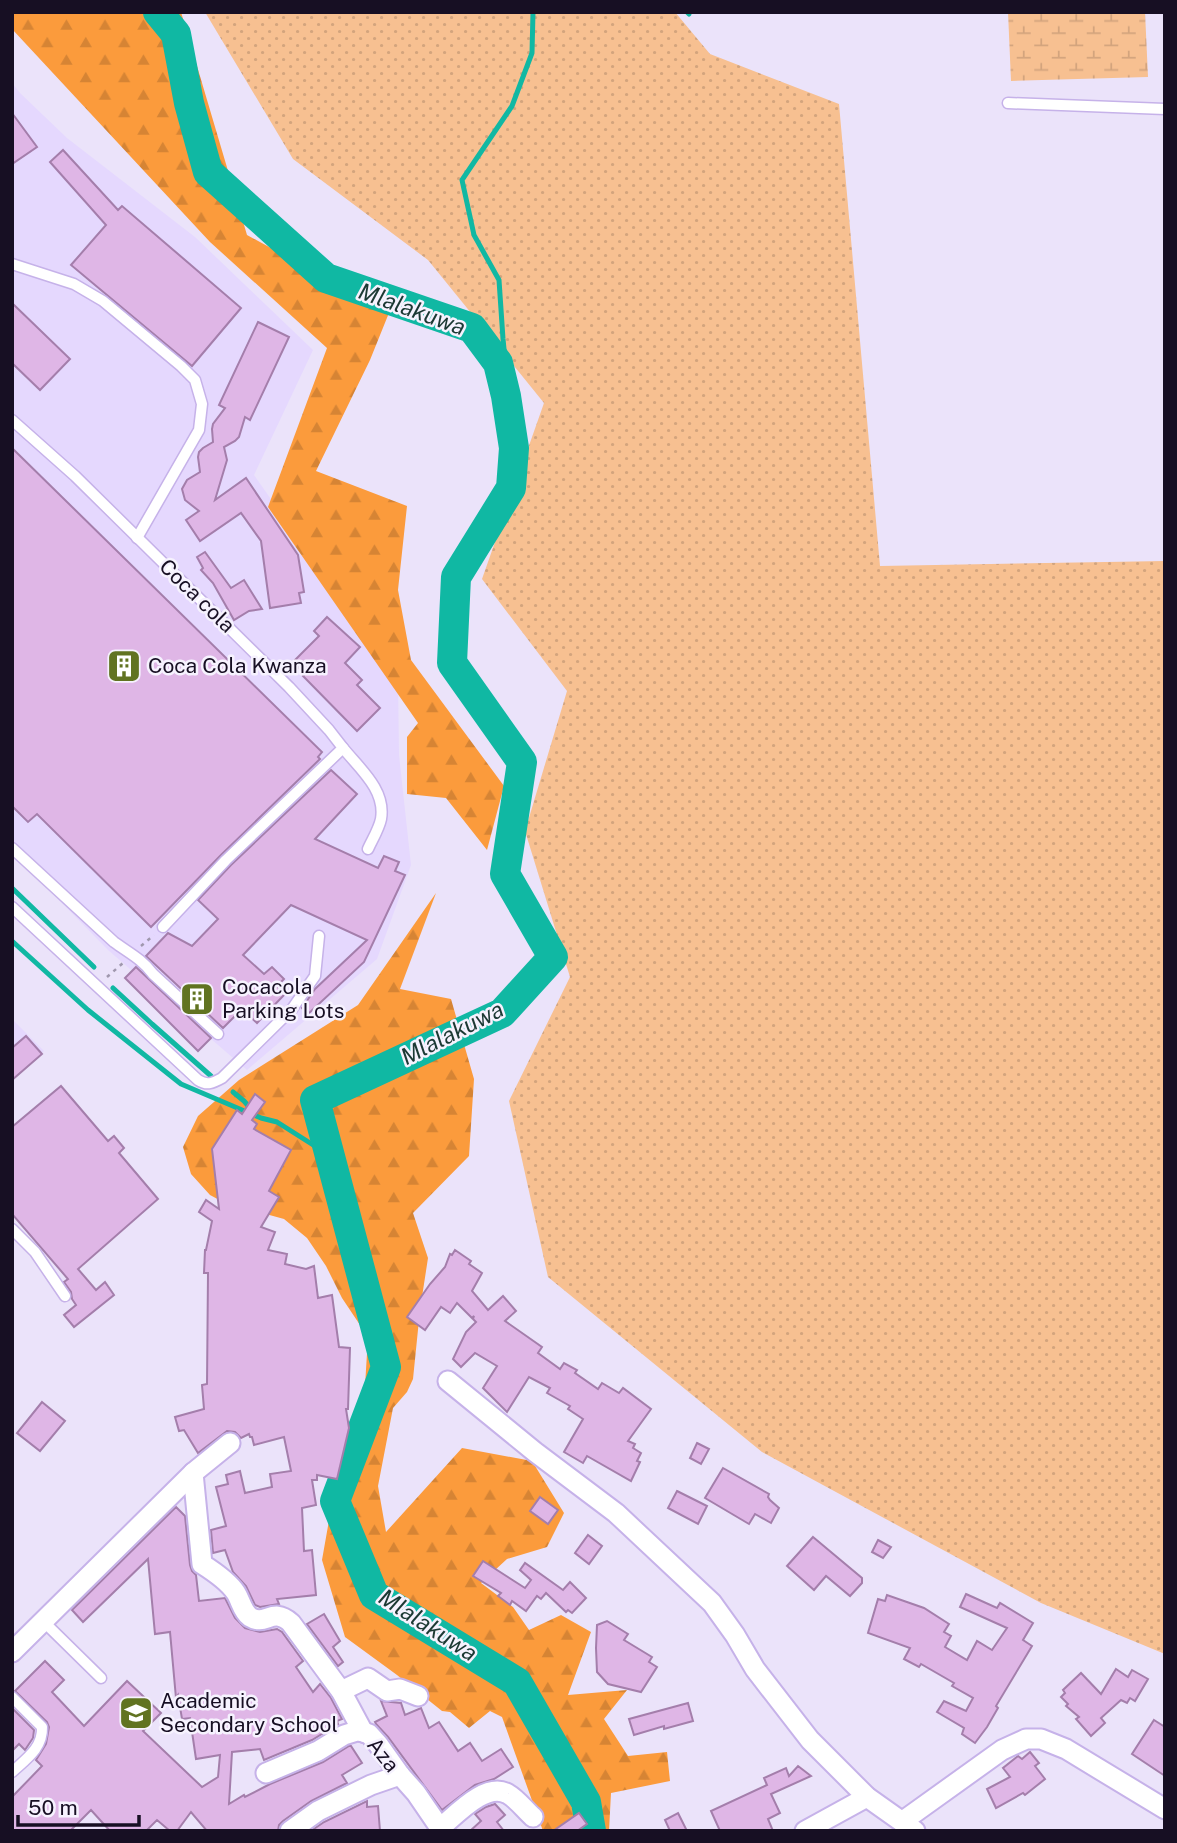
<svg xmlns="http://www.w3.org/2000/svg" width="1177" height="1843" font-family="'Public Sans',sans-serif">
	<defs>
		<pattern id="grass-dots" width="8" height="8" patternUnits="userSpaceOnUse" patternTransform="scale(1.75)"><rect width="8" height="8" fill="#f7c091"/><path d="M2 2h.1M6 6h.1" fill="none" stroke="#d3a47d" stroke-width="1.8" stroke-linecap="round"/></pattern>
		<pattern id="forest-firs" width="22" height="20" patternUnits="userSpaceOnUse" patternTransform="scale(1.75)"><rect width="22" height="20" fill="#fb9b3c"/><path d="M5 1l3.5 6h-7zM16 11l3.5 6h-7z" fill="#d68434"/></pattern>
		<pattern id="wetland-marsh" width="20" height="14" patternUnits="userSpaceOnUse" patternTransform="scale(1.75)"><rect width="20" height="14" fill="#f7c091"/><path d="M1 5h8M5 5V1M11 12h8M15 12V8" fill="none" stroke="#d3a47d"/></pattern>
	</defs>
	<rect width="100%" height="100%" fill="#ebe3fa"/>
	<g fill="#e5d8fe">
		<polygon points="12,83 20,93 67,138 195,237 313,350 254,475 398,680 399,755 411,865 377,959 247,1070 108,950 12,852"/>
		<polygon points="12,1019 44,1051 12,1078"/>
	</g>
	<polygon fill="url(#grass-dots)" points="205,12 675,12 710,54 839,104 880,566 1165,561 1165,1654 1041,1603 762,1452 548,1277 509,1101 570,977 525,831 567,691 482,579 544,403 428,260 293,159"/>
	<g fill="url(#forest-firs)">
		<polygon points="12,12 181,12 247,235 326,278 397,293 370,360 316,471 407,506 398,590 411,660 504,786 487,850 446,798 407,794 407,737 418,723 268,507 327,348 210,242 12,29"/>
		<polygon points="436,893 400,989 451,999 474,1079 469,1156 413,1213 428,1258 420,1310 413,1379 407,1392 393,1408 378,1486 386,1532 462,1448 532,1461 564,1513 547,1547 507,1559 481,1583 513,1607 529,1630 561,1615 591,1632 568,1695 627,1690 604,1719 628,1756 667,1752 670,1781 611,1793 609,1831 543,1831 502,1717 490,1711 469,1728 450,1712 442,1711 397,1675 345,1637 322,1560 331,1509 332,1493 346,1466 358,1426 365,1386 368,1337 342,1298 326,1266 307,1238 284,1219 225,1203 210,1195 191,1174 183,1147 198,1116 239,1080 358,1005"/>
	</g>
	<polygon fill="url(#wetland-marsh)" points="1008,12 1145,12 1148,77 1011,81"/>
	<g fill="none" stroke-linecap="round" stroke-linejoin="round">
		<g stroke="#10b8a3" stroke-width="5">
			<polyline points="687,12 689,14 689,12"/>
			<polyline points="514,448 503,339 499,280 474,235 462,180 512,106 532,53 533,12"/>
			<polyline points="12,888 94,967"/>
			<polyline points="12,941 88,1010 181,1084 261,1118 277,1122 329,1155"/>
			<polyline points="113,988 152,1024 211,1076"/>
			<polyline points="233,1092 244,1101 251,1109"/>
		</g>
		<polyline stroke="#10b8a3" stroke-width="30" points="158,12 176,34 189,103 208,172 326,278 472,328 498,363 506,396 514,448 511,488 456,577 452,663 522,762 505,874 553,957 502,1013 315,1100 386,1367 335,1501 374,1595 517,1682 586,1802 591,1831"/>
	</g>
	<g fill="#dfb6e6" stroke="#a47eab" stroke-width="2">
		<polygon points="12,113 37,147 12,164"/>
		<polygon points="63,150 118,210 122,206 241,308 192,366 71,265 106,225 50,162"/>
		<polygon points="12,303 70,359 40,390 12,363"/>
		<polygon points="258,322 289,337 250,420 245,417 239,437 235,441 224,447 227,460 215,500 246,478 298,555 304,592 299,593 301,603 270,608 261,541 241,513 200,541 186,520 199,511 185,500 182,489 187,480 200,472 198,457 199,452 203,448 213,442 212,429 213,424 225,408 219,405"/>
		<polygon points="12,448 322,752 318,757 320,759 221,855 151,927 37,814 28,822 12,806"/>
		<polygon points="205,552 231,588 244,580 262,609 249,611 234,620 213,583 201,570 203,568 197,557"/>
		<polygon points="327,617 360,647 345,663 362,680 357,685 380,708 357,731 303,676 305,674 293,662 319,636 314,631"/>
		<polygon points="331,770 357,794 315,839 378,868 384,856 399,862 395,871 405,875 364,962 307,1015 302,1008 315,989 367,940 291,905 243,955 264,974 272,967 284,979 277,986 285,994 257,1023 242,1009 223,1028 146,956 168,933 192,946 218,919 198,900 231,865"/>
		<polygon points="136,967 211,1038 198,1051 125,978"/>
		<polygon points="26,1036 42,1054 12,1080 12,1048"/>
		<polygon points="61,1086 108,1141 114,1136 124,1148 119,1153 158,1199 78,1269 96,1290 105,1282 114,1295 74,1327 64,1315 76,1305 72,1299 71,1292 64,1282 68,1279 12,1214 12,1127"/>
		<polygon points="255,1094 265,1102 252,1120 257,1124 254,1129 291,1150 269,1191 279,1197 261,1227 275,1232 268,1250 287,1254 285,1264 306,1269 314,1266 318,1298 332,1295 339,1347 350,1348 348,1409 346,1409 349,1428 337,1479 317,1475 317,1480 312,1480 316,1505 302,1508 304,1551 312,1550 316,1595 277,1599 279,1604 260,1607 255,1605 246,1586 233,1572 225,1550 213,1553 211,1530 226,1526 216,1487 228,1484 226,1475 240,1471 245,1493 272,1487 270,1474 291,1471 284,1437 254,1445 252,1437 250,1437 249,1434 241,1438 235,1432 227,1431 198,1453 184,1430 179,1431 175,1417 204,1409 202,1385 207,1384 208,1273 204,1273 205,1250 206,1250 212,1221 199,1212 206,1200 219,1209 212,1149 237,1110 242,1114"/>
		<polygon points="455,1250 471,1261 469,1264 482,1273 472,1291 488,1310 503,1296 516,1311 505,1321 542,1347 538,1353 560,1369 564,1363 577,1370 575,1373 598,1389 602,1383 619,1393 623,1388 651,1409 628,1441 635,1444 633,1448 641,1453 637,1461 640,1462 631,1481 587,1456 583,1463 564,1452 583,1419 568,1409 570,1406 547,1393 550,1388 529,1377 507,1412 483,1388 497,1366 475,1353 461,1367 453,1359 466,1332 476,1322 473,1319 474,1316 472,1318 457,1303 450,1313 441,1307 425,1330 407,1317 430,1284 445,1267 450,1254 452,1255"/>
		<polygon points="42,1402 65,1421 40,1451 17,1433"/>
		<polygon points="697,1443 709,1449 701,1464 690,1458"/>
		<polygon points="723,1468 769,1494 768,1497 770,1500 779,1508 771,1523 755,1514 749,1524 705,1498"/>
		<polygon points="677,1491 707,1506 698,1524 668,1508"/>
		<polygon points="540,1497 558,1510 548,1524 530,1511"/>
		<polygon points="176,1507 185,1516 190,1565 192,1571 196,1575 199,1601 225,1598 235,1618 245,1628 260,1632 277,1629 282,1632 303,1661 296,1667 313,1692 320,1684 331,1698 342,1719 337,1721 338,1724 312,1740 264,1760 260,1749 232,1752 229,1804 244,1795 245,1797 270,1784 323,1762 349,1746 351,1746 362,1763 342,1775 347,1783 311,1801 283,1821 279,1825 278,1831 207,1831 191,1812 177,1831 170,1831 157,1820 146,1831 110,1831 91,1810 70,1831 12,1831 12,1797 42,1766 36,1760 46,1744 49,1727 47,1722 15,1691 45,1661 64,1680 52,1692 84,1726 127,1681 161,1713 143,1731 202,1787 218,1777 220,1755 196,1759 190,1718 182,1719 178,1695 176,1698 170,1632 155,1634 148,1559 83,1622 72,1610"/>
		<polygon points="588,1535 602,1546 589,1564 575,1553"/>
		<polygon points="813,1537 862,1578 862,1583 850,1596 826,1576 814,1590 787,1566"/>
		<polygon points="878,1540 891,1547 883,1558 872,1552"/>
		<polygon points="483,1561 525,1588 531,1580 520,1570 525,1563 563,1590 570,1582 586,1598 572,1613 568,1610 566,1612 546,1593 541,1599 537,1596 526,1611 512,1601 510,1605 498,1596 501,1593 473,1576"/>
		<polygon points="966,1594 997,1608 1000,1603 1033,1623 1023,1640 1032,1646 996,1706 998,1708 987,1727 975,1743 962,1734 964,1728 937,1712 944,1701 966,1711 973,1698 952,1686 954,1683 921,1664 919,1667 904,1659 910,1648 868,1633 878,1599 885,1601 887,1595 924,1608 949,1624 944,1632 951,1636 945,1647 967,1660 977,1641 992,1650 1007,1628 960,1607"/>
		<polygon points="324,1614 340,1641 333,1647 343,1662 338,1666 307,1624"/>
		<polygon points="607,1621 628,1634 624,1640 652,1657 649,1662 657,1667 641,1692 608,1684 597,1672 596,1648 597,1625"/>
		<polygon points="1116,1669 1128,1677 1132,1670 1148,1679 1135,1701 1130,1698 1127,1703 1121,1700 1101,1718 1105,1723 1091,1736 1076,1719 1079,1717 1066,1706 1068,1704 1061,1697 1065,1693 1063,1690 1081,1673 1101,1694"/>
		<polygon points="381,1701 401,1703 405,1715 421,1708 429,1728 439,1722 458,1751 470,1743 482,1761 501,1749 513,1767 494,1779 475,1785 442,1810 388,1737 376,1724 375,1722 387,1716"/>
		<polygon points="688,1703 693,1721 664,1729 664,1726 634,1735 629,1719"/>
		<polygon points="12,1708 34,1730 33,1738 25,1750 19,1744 12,1751"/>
		<polygon points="1154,1720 1165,1727 1165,1776 1132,1754"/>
		<polygon points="1030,1752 1039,1763 1035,1766 1045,1779 1025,1795 1023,1793 996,1808 987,1789 1010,1777 1003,1768 1018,1756 1022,1759"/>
		<polygon points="798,1766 811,1776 771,1794 780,1813 768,1819 773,1831 720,1831 711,1811 767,1785 764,1778 786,1768 789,1776"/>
		<polygon points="367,1801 367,1807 378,1806 380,1831 311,1831 324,1822"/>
		<polygon points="495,1804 505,1815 497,1822 504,1831 470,1831 481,1821 475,1814 486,1807"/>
		<polygon points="579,1813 587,1824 577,1831 553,1831"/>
		<polygon points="678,1813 687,1831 670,1831 665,1820"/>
	</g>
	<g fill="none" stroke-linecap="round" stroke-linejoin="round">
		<g stroke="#c6b2e9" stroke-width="13">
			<g id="service">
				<polyline points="1008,103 1165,109"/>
				<polyline points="12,264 74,284 103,301 181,366 195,380 202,404 199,430 137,538"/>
				<polyline points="12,420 75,476 289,687 329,730 343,748 226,860 163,927"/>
				<path d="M343,748C360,769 386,790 381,819C379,829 372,840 368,849"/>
				<path d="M12,848L114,942C129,953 142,959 153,974L218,1034"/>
				<path d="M12,907L198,1080C207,1086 213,1083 222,1078L292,1009L315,976L319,936"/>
				<polyline points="12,1229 35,1252 65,1296"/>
				<polyline points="43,1621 101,1678"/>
				<path d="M12,1697L42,1727C43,1748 26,1759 12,1772"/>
			</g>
		</g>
		<g stroke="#c6b2e9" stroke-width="23">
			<g id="minor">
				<polyline points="448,1381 535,1452 616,1513 712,1603 735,1635 755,1669 810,1740 867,1797 915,1831"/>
				<path d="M193,1473L202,1564C213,1571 229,1582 236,1593C241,1601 242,1611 250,1617C266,1627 272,1606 291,1623L341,1691L363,1732"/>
				<polyline points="12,1652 193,1473 230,1443"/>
				<polyline points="341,1691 368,1678 387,1691 400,1689 418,1696"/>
				<polyline points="266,1773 318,1751 344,1735 357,1731 363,1732 369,1734 378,1744 400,1775 416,1793 442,1831"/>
				<polyline points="903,1821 1002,1750 1026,1739 1041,1739 1066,1749 1165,1809"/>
				<path d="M440,1828C456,1815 486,1781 508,1794C517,1799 525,1810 533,1817"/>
				<polyline points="290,1831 318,1811 371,1785 400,1775"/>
				<polyline points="805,1831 867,1797"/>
			</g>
		</g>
		<g stroke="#a098ae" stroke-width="2.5" stroke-dasharray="3.5 5" stroke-linecap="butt">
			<polyline points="141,946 154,935"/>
			<polyline points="107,977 123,963"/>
		</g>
		<use href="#service" stroke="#fff" stroke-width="10"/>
		<use href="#minor" stroke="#fff" stroke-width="19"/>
	</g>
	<defs>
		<g id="building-square" transform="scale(1.75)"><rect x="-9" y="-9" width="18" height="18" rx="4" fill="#617321" stroke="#f6f2fe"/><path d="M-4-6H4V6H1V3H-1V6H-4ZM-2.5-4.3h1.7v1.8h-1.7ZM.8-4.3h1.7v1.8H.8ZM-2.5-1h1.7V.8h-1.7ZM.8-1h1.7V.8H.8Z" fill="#fff"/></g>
		<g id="school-square" transform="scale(1.75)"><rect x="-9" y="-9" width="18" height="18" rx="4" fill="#617321" stroke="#f6f2fe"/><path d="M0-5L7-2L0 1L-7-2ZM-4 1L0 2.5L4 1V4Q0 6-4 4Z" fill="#fff"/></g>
	</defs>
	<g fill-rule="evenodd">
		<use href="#building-square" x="124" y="666"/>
		<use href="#building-square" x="197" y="999"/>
		<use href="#school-square" x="136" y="1713"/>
	</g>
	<g text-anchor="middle" stroke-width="5" stroke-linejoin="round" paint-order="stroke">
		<g font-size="21" fill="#170f23" stroke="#f6f2fe">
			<text transform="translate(197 596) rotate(44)" y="7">Coca cola</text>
			<text transform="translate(383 1755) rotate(51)" y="7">Aza</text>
		</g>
		<g font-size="21" fill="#170f23" stroke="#f6f2fe" text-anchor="start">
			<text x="148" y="673">Coca Cola Kwanza</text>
			<text x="222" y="994">Cocacola<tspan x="222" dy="24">Parking Lots</tspan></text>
			<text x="160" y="1708">Academic<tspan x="160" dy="24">Secondary School</tspan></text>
		</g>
		<g font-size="23" font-style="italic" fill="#1c3934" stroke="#f6f2fe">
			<text transform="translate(412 309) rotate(20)" y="8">Mlalakuwa</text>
			<text transform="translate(452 1033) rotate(-27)" y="8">Mlalakuwa</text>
			<text transform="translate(428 1625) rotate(33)" y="8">Mlalakuwa</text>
		</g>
	</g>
	<rect width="1177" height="1843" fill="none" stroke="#170f23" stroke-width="28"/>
	<path d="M18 1815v10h121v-10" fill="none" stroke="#170f23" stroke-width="3.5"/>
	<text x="28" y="1815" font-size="21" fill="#170f23" stroke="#f6f2fe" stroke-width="5" paint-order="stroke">50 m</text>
</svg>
